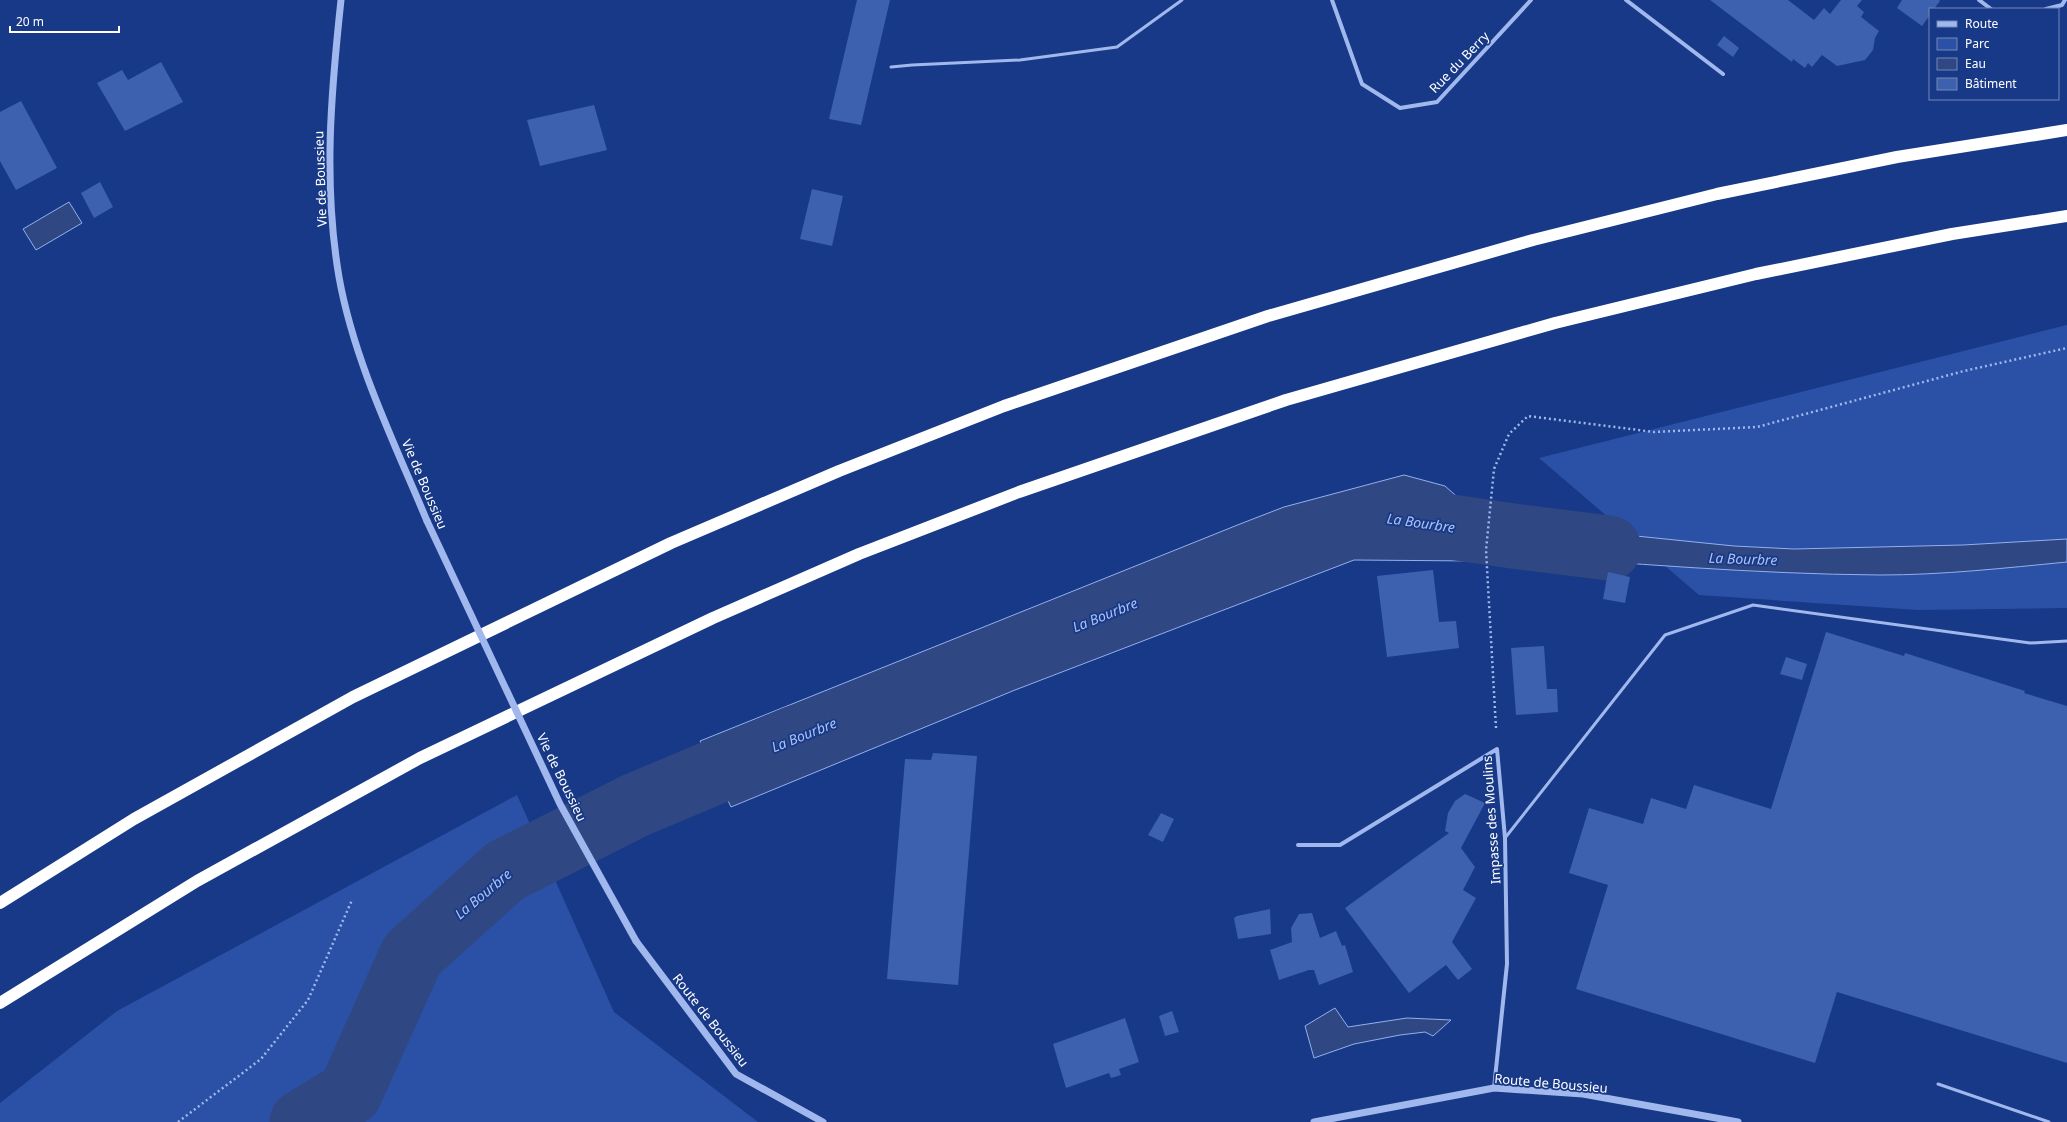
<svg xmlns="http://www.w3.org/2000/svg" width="2067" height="1122" font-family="'Noto Sans',sans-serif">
	<rect width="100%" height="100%" fill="#183987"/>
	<g fill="#2b51a6">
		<polygon points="2067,325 2067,608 1918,610 1699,595 1539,458"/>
		<polygon points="517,795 614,1012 758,1122 0,1122 0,1103 117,1011"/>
	</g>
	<g fill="#2f4782" stroke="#92b0f0">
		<polygon points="69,202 82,223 36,250 23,229"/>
		<polygon points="1404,475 1445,486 1480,517 1475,561 1354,560 1015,690 731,807 700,741 1240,524 1284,507"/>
		<path d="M1504,520L1587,531L1734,546L1794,549L1963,545L2067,539V562C2005,568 1943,575 1880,575C1753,574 1627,563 1500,554L1520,537Z"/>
		<polygon points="1335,1008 1348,1027 1407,1018 1451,1020 1433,1036 1425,1032 1400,1035 1354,1044 1314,1058 1305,1026"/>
	</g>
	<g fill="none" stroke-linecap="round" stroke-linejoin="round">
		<g stroke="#2f4782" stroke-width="65">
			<polyline points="1389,518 1520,537 1609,548"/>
			<polyline points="302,1122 350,1093 412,955 505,871 636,805 798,737"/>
		</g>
	</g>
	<g fill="#3d60af">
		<polygon points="857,0 890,0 861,125 829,119"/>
		<polygon points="1710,0 1788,0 1814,20 1824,8 1830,14 1841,0 1862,0 1857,6 1864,12 1861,17 1879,31 1875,38 1873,50 1865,60 1837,66 1822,55 1812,67 1808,63 1805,68 1793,59 1792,62"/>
		<polygon points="1902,0 1939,0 1940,1 1934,9 1930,9 1930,15 1922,26 1897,8"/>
		<polygon points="1724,36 1739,48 1733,57 1717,45"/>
		<polygon points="161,62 183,102 125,131 97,83 122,70 128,80"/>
		<polygon points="21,101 57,168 16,190 0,161 0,112"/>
		<polygon points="594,105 607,150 540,166 527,120"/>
		<polygon points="100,182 113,207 94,218 81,193"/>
		<polygon points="812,189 843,196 832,246 800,239"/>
		<polygon points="1433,570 1439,622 1456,621 1459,648 1387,657 1377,576"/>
		<polygon points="1608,572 1630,577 1625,603 1603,599"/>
		<polygon points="1826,632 1904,656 1905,653 2025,691 2024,693 2067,706 2067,1063 1837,992 1815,1063 1576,989 1608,885 1569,873 1589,808 1643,824 1651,798 1686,809 1694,785 1771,809"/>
		<polygon points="1544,646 1547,689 1557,689 1558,712 1516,715 1511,648"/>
		<polygon points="1786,657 1807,664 1802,680 1780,674"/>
		<polygon points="933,753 977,756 958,985 887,979 905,759 931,760"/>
		<polygon points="1465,794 1485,803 1461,848 1475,867 1463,890 1476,898 1452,942 1472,969 1458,980 1446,965 1409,993 1345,908 1449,833 1445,831 1448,813 1455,801"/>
		<polygon points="1161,813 1174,819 1163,842 1148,835"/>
		<polygon points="1270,909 1271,934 1238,939 1234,918 1237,916"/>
		<polygon points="1312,913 1320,938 1336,931 1342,946 1345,945 1353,972 1319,985 1314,970 1309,970 1279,980 1270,950 1292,942 1291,928 1299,914"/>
		<polygon points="1172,1011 1179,1032 1165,1036 1159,1016"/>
		<polygon points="1125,1018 1139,1062 1119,1069 1121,1075 1111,1078 1109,1073 1066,1088 1053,1044"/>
	</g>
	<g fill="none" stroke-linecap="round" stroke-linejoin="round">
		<g stroke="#a0b8ed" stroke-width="2.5" stroke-dasharray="2 3" stroke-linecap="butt">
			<polyline points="1496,728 1486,550 1494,469 1509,434 1528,416 1654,432 1757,427 1964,371 2067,348"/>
			<polyline points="178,1122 261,1059 308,1000 352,900"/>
		</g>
		<g stroke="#a0b8ed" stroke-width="3">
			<polyline points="891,67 912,65 1020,60 1117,47 1182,0"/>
			<polyline points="1505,838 1665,635 1753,605 2030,643 2067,641"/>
			<polyline points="1938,1084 2049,1122"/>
		</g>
		<g stroke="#a0b8ed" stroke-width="4">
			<polyline points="1332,0 1362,84 1400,108 1437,102 1531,0"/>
			<polyline points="1626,0 1723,74"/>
			<polyline points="1979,0 1991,9"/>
			<polyline points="2046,9 2062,5 2065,0"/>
			<polyline points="1298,845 1340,845 1497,749 1505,838 1507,964 1494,1088"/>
		</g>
		<g stroke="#a0b8ed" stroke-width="7">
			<path d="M341,0C331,93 323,183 339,277C354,361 394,442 427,521"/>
			<polyline points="636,941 736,1074 823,1122"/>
			<polyline points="1314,1122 1494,1088 1583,1094 1738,1122"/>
		</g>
		<g stroke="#fff" stroke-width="12">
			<polyline points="0,903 134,819 353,697 671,543 839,471 1004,406 1268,316 1533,240 1717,194 1897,157 2067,130"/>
			<polyline points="0,1003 197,881 420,758 713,618 859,554 1019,492 1286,400 1555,323 1756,274 1952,234 2067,216"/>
		</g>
		<polyline stroke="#a0b8ed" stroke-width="7" points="427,521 560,804 636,941"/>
	</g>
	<g text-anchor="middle" stroke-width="3.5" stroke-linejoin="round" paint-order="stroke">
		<g font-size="13" fill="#fff" stroke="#183987">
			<text transform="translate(1459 62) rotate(-46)" y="5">Rue du Berry</text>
			<text transform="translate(320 179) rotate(-92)" y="5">Vie de Boussieu</text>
			<text transform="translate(425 484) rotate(67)" y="5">Vie de Boussieu</text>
			<text transform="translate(562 777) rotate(64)" y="5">Vie de Boussieu</text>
			<text transform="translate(1491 820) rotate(-94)" y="5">Impasse des Moulins</text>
			<text transform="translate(711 1020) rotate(52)" y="5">Route de Boussieu</text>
			<text transform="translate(1551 1083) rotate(5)" y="5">Route de Boussieu</text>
		</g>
		<g font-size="14" font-style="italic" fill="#abc2f5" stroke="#183987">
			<text transform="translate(1421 523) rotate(8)" y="5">La Bourbre</text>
			<text transform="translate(1743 559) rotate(2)" y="5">La Bourbre</text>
			<text transform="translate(1105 615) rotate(-22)" y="5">La Bourbre</text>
			<text transform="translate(804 735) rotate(-22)" y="5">La Bourbre</text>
			<text transform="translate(483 894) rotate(-40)" y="5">La Bourbre</text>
		</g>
	</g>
	<rect x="1929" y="8" width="130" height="92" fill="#183987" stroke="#7488b7"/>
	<rect x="1937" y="21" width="20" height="6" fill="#a0b8ed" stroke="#7488b7"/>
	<text x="1965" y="28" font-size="12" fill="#ffffff">Route</text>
	<rect x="1937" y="38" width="20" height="12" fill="#2b51a6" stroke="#7488b7"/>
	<text x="1965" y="48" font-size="12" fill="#ffffff">Parc</text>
	<rect x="1937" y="58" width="20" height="12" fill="#2f4782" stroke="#7488b7"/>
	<text x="1965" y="68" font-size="12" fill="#ffffff">Eau</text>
	<rect x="1937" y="78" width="20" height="12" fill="#3d60af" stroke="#7488b7"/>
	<text x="1965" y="88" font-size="12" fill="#ffffff">Bâtiment</text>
	<path d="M10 26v6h109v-6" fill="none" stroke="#ffffff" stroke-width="2"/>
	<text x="16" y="26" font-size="12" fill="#ffffff" stroke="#183987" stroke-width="3" paint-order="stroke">20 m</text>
</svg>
